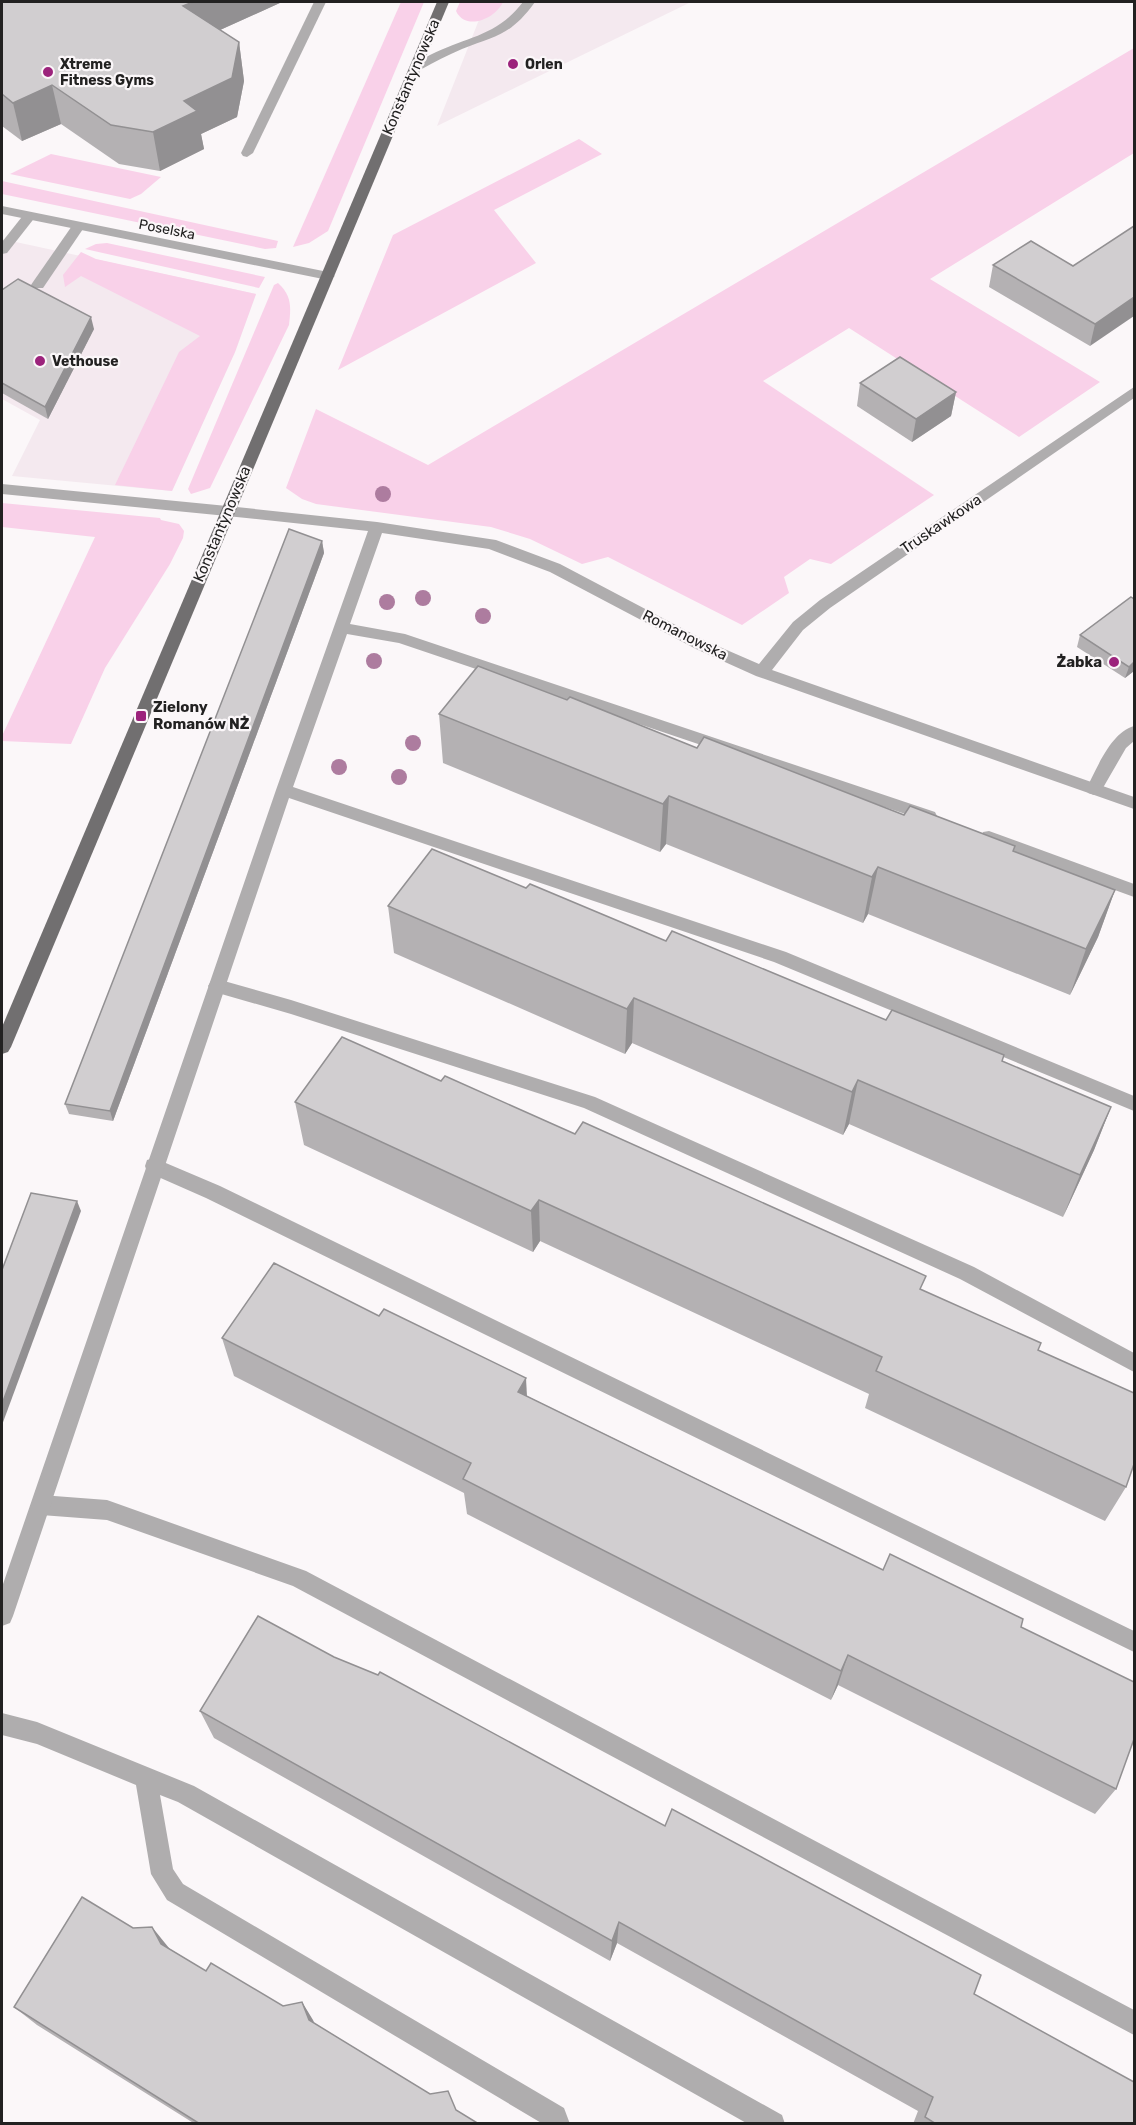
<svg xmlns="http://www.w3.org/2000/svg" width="1136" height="2125" font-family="Rubik,sans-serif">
	<rect width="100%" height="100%" fill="#fbf7f9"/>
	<g fill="#f4e9ef">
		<polygon points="486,2 691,2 437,126"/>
		<polygon points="2,239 256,294 235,352 172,491 12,476 40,420 2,399"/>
	</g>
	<g fill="#f9d1e9">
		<polygon points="401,2 424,2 328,231 309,243 293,247"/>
		<path d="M460,2H503C496,18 466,32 456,11Z"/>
		<polygon points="1134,48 1134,153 930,279 1100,382 1019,437 849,328 763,381 934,495 831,564 810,559 784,577 789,593 742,625 608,557 582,564 530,539 491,527 316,504 302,499 286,488 316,409 428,465"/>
		<polygon points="579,139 602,154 494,210 536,263 338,370 393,235"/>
		<polygon points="51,154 161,177 141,194 130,199 10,174"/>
		<polygon points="2,181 278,241 276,248 265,249 2,194"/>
		<polygon points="107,243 265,277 259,288 85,249 96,244"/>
		<polygon points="81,252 96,259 256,294 235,352 172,491 115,485 179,352 200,336 81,276 65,287 63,275"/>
		<path d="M278,283C292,296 291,307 289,325L210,488L191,494L188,489L274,285Z"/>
		<polygon points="2,503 160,518 161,520 179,524 184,531 183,538 170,564 105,668 71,744 2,741 2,736 95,537 2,527"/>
	</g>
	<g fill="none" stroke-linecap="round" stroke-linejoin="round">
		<g fill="#afadae" fill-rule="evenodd">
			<path d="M523,2H535C511,35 498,35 462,49C448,55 434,62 420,70L416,71L410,67C415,62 423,59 430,55C467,36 496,37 523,2Z"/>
			<polygon points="30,212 36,216 7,253 2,254 2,242 25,213"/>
			<polygon points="79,222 85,226 43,288 33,288 31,285 33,282 74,223"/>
			<polygon points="2,484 227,506 234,511 227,516 2,494"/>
			<path d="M1134,726V741L1126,748L1100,793L1094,795L1088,793L1086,789C1097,769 1110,733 1134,726Z"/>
			<polygon points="217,979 291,1000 595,1097 974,1267 1134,1353 1134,1372 960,1279 584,1108 291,1014 211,991 208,986 211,981"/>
			<polygon points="154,1158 220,1186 1134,1631 1134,1652 206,1198 147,1172 145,1166 147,1160"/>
			<polygon points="41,1495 107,1500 306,1571 1134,2010 1134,2035 293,1586 107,1520 41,1515 34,1512 31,1505 34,1498"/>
			<polygon points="2,1713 37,1722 194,1786 782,2115 785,2124 748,2124 178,1802 160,1795 173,1869 183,1884 564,2108 570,2124 543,2124 167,1900 151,1874 136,1785 37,1744 2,1735"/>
		</g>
		<g fill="#afadae" fill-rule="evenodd">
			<polygon points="314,2 326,2 253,153 247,157 243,156 241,153"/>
			<polygon points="2,206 328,272 335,276 328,280 2,214"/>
			<polygon points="1134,387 1134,398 830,608 803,630 772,670 1134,797 1134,809 756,676 696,649 550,572 489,549 382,533 350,624 405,634 935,812 937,816 935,820 929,822 399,643 347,634 293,787 786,952 1134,1096 1134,1111 774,962 289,798 13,1616 10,1623 2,1626 2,1587 276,790 368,531 227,516 220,511 222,507 227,506 377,522 496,540 560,564 706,641 759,664 793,622 820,600"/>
			<polygon points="989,831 1134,884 1134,897 983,842 981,837 983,832"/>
		</g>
		<polygon fill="#716f70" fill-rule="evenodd" points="437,2 449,2 11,1047 8,1052 2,1054 2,1027"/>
	</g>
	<g fill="#ad7c9f">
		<circle cx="383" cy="494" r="8"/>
		<circle cx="423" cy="598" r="8"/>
		<circle cx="387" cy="602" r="8"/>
		<circle cx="483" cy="616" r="8"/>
		<circle cx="374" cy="661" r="8"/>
		<circle cx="413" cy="743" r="8"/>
		<circle cx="339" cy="767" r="8"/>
		<circle cx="399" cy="777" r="8"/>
	</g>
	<g fill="#b4b1b3">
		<polygon points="2,2 282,2 220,30 239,42 244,81 237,117 201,134 204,149 160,171 119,164 61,124 22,141 2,126"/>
		<polygon points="1134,226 1090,346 989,287 993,265 1073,266"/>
		<polygon points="2,290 94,329 48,419 2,393"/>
		<polygon points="860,383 956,392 951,416 912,442 857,406"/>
		<polygon points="322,541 324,553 113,1121 69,1114 65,1104"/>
		<polygon points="1134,599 1134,671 1125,678 1077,647 1080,635"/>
		<polygon points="567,700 697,748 1013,851 1115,890 1098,937 1070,995 868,914 863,923 666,844 660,852 443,763 439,714"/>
		<polygon points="526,888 666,941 886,1020 1004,1055 1002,1061 1111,1107 1094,1150 1063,1217 849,1124 843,1135 632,1043 625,1054 394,953 388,906"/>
		<polygon points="441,1081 922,1290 1038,1350 1126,1487 1105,1521 865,1408 869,1394 540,1241 533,1252 304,1145 295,1102"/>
		<polygon points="222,1338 527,1396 883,1570 1021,1627 1116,1789 1095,1814 838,1685 831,1700 467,1514 464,1493 234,1376"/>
		<polygon points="334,1657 974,1994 1134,2124 913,2124 918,2111 617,1943 610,1961 214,1738 200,1711"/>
		<polygon points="170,1949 206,1971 283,2006 302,2002 314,2023 479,2124 195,2124 37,2025 14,2007"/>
	</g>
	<g fill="#929092">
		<polygon points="193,2 282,2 189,44 183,6"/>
		<polygon points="239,42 244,81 237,117 201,134 204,149 160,171 153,132 184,101"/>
		<polygon points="52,85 61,124 22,141 13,103"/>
		<polygon points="1134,297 1134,316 1090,346 1095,324"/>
		<polygon points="91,317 94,329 48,419 45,407"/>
		<polygon points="956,392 951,416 912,442 916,419"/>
		<polygon points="322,541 324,553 113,1121 110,1111"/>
		<polygon points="1134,662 1134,671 1125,678 1129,667"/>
		<polygon points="669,796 666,844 660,852 663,804"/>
		<polygon points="878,867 868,914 863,923 872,877"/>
		<polygon points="1115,890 1098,937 1070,995 1086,949"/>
		<polygon points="634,998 632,1043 625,1054 627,1009"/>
		<polygon points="858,1080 849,1124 843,1135 852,1092"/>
		<polygon points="1111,1107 1094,1150 1063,1217 1080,1175"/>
		<polygon points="539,1200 540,1241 533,1252 531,1211"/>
		<polygon points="77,1201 81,1211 2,1425 2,1404"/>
		<polygon points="526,1378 528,1415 518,1392"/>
		<polygon points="848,1655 838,1685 831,1700 841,1671"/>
		<polygon points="619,1922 617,1943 610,1961 612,1941"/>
		<polygon points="152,1927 169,1948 178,1963 161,1944"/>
		<polygon points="302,2002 313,2020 320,2037 309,2020"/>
	</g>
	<g fill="#d1ced0" stroke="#929092" stroke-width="1.5">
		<polygon points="2,2 193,2 183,6 239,42 232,78 184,101 197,111 153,132 111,125 52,85 13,103 2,94"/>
		<polygon points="1134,226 1134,297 1095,324 993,265 1031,241 1073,266"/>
		<polygon points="18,279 91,317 45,407 2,383 2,290"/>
		<polygon points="900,357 956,392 916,419 860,383"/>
		<polygon points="289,529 322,541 110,1111 65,1104"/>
		<polygon points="1131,597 1134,599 1134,662 1129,667 1080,635"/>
		<polygon points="478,666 567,700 570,697 697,748 704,737 904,815 910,806 1015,846 1013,851 1115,890 1086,949 878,867 872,877 669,796 663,804 439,714"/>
		<polygon points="432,849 526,888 530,884 666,941 672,931 886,1020 892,1010 1004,1055 1002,1061 1111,1107 1080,1175 858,1080 852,1092 634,998 627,1009 388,906"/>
		<polygon points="342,1037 441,1081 445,1076 575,1134 583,1122 926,1276 920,1289 1041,1343 1038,1350 1134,1393 1134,1464 1126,1487 876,1371 882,1357 539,1200 531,1211 295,1102"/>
		<polygon points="31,1193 77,1201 2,1404 2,1270"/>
		<polygon points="274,1263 379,1316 384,1309 526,1378 518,1392 883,1570 890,1554 1023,1619 1021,1627 1134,1682 1134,1739 1116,1789 848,1655 841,1671 463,1479 471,1463 222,1338"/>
		<polygon points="258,1616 334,1657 378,1675 380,1672 665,1826 672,1809 981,1975 974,1994 1134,2082 1134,2124 936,2124 925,2117 933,2097 619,1922 612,1941 200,1711"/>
		<polygon points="82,1897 133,1928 152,1927 161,1944 206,1971 211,1963 283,2006 302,2002 309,2020 430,2094 448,2091 456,2110 479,2124 200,2124 14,2007"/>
	</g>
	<g fill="#9c237c" stroke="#fbf7f9" stroke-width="2">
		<circle cx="513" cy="64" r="6"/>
		<circle cx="48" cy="72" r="6"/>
		<circle cx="40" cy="361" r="6"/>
		<circle cx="1114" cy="662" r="6"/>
		<rect x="135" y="710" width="12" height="12" rx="3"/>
	</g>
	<g text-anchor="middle" stroke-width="4.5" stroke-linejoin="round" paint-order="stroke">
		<g font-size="14" font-weight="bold" fill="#222121" stroke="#fbf7f9" text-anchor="start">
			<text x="60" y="69">Xtreme<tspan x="60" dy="16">Fitness Gyms</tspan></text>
			<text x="525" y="69">Orlen</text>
			<text x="52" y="366">Vethouse</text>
		</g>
		<g font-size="14" fill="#222121" stroke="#fbf7f9">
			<text transform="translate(167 229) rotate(11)" y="5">Poselska</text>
		</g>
		<g font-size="15" fill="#222121" stroke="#fbf7f9">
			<text transform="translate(411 77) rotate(-67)" y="5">Konstantynowska</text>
			<text transform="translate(222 524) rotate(-67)" y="5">Konstantynowska</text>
			<text transform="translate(941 524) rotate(-34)" y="5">Truskawkowa</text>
			<text transform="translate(685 635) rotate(27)" y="5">Romanowska</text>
		</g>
		<g font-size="15" font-weight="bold" fill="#222121" stroke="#fbf7f9" text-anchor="end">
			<text x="1102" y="667">Żabka</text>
			<text x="153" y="712" text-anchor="start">Zielony<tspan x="153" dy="17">Romanów NŻ</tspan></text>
		</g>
	</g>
	<rect width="1136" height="2125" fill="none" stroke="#222121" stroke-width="6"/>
</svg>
